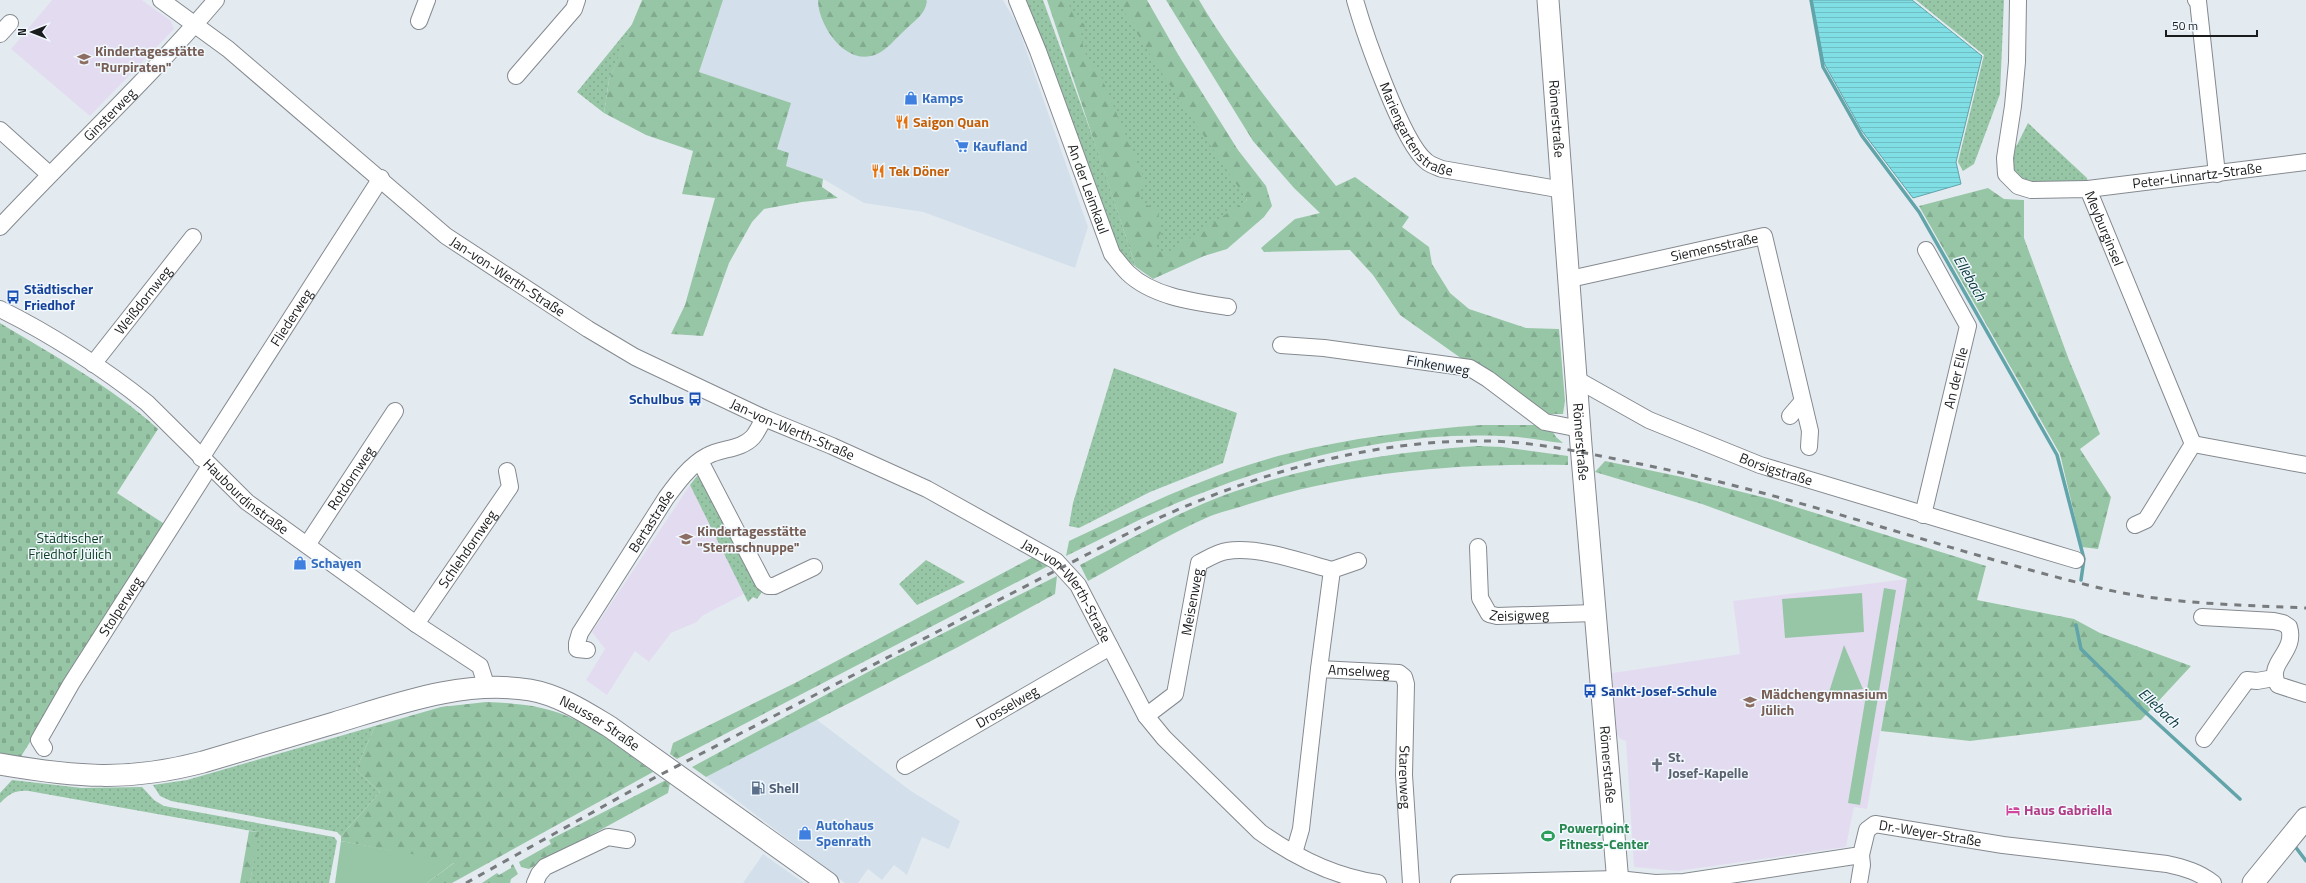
<svg xmlns="http://www.w3.org/2000/svg" width="2306" height="883" font-family="'Titillium Web',sans-serif">
	<defs>
		<pattern id="grass-dots" width="8" height="8" patternUnits="userSpaceOnUse"><rect width="8" height="8" fill="#97c6a6"/><path d="M2 2h.1M6 6h.1" fill="none" stroke="#82aa8e" stroke-width="1.8" stroke-linecap="round"/></pattern>
		<pattern id="forest-firs" width="22" height="20" patternUnits="userSpaceOnUse"><rect width="22" height="20" fill="#97c6a6"/><path d="M5 1l3.5 6h-7zM16 11l3.5 6h-7z" fill="#82aa8e"/></pattern>
		<pattern id="cemetery-stones" width="16" height="16" patternUnits="userSpaceOnUse"><rect width="16" height="16" fill="#97c6a6"/><path d="M2 7V4a2 2 0 0 1 4 0v3zM10 15v-3a2 2 0 0 1 4 0v3z" fill="#82aa8e"/></pattern>
		<pattern id="water-rules" width="6" height="5" patternUnits="userSpaceOnUse"><rect width="6" height="5" fill="#80dee5"/><path d="M0 2.5h6" fill="none" stroke="#6ebec4"/></pattern>
	</defs>
	<rect width="100%" height="100%" fill="#e4ebf0"/>
	<g fill="#d3e0eb">
		<polygon points="723,0 1003,0 1017,24 1088,227 1075,268 923,212 864,203 823,179 786,166 777,149 699,72"/>
		<polygon points="816,719 911,791 960,821 949,849 922,837 907,875 894,865 882,880 868,869 858,883 845,883 706,777"/>
		<polygon points="763,854 804,883 743,883"/>
	</g>
	<g fill="#e3dcf1">
		<polygon points="52,0 142,0 171,21 174,29 90,116 11,49"/>
		<polygon points="690,485 744,594 702,616 697,622 671,633 649,662 635,651 607,695 586,680 605,649 592,632"/>
		<polygon points="1907,579 1867,809 1854,807 1846,847 1678,871 1634,867 1626,741 1620,739 1617,734 1612,673 1740,654 1733,601"/>
	</g>
	<g fill="url(#grass-dots)">
		<polygon points="1022,0 1043,0 1097,149 1136,267 1118,254"/>
		<polygon points="1057,0 1128,0 1247,200 1158,265"/>
		<polygon points="1916,0 2004,0 2000,94 1974,164 1963,171 1958,162 1984,55"/>
		<polygon points="634,22 609,80 604,113 577,92"/>
		<polygon points="2028,123 2087,178 2088,183 2024,184 2009,174 2009,150 2017,145"/>
		<polygon points="1114,368 1237,413 1223,463 1150,492 1079,528 1069,526 1073,503"/>
		<polygon points="697,476 703,477 757,586 762,592 757,599 753,597 748,602 744,594 690,485"/>
		<polygon points="926,560 965,582 917,605 899,584"/>
		<polygon points="375,726 356,770 380,792 341,836 337,832 171,801 160,796 153,785 187,780"/>
		<path d="M12,780L82,788L142,787L154,800L164,806L334,837L337,841L329,883H250L258,832L29,791C16,790 10,793 0,803V793Z"/>
	</g>
	<g fill="url(#forest-firs)">
		<polygon points="642,0 723,0 699,72 791,103 777,149 789,153 786,166 823,179 822,187 838,198 802,202 764,209 752,222 729,263 703,336 671,334 685,305 715,198 682,194 693,151 646,135 604,113 609,80"/>
		<path d="M818,0H926L927,1C925,15 915,20 905,30C897,37 887,50 877,54C847,68 818,26 818,0Z"/>
		<polygon points="1047,0 1067,0 1075,19 1084,24 1085,28 1080,36 1087,58 1097,67 1146,183 1139,193 1141,202 1158,211 1161,233 1155,241 1156,249 1163,253 1172,250 1247,200 1159,69 1117,0 1147,0 1179,56 1238,150 1266,186 1272,206 1264,217 1227,249 1204,256 1153,279 1136,267"/>
		<path d="M1166,0H1199C1238,66 1288,126 1336,186L1355,177L1409,217L1402,227L1429,247L1432,264L1450,293L1469,309L1526,328L1559,329L1565,401L1563,414H1549L1465,361L1400,315L1373,275L1350,250L1264,252L1261,248L1295,219L1320,213L1294,188L1253,141Z"/>
		<polygon points="1988,188 2004,199 2024,200 2024,238 2069,360 2100,434 2080,449 2111,497 2098,549 2082,547 2060,454 1919,206"/>
		<path d="M1481,425H1536L1551,429L1556,437L1563,443C1542,441 1521,436 1500,436C1397,432 1290,458 1194,496C1150,513 1108,536 1066,556L1069,541C1139,508 1211,473 1286,454C1350,438 1415,430 1481,425Z"/>
		<path d="M1478,446L1502,447L1568,456V465C1461,463 1351,471 1249,504C1235,509 1219,512 1206,518C1165,536 1127,560 1088,581L1080,565C1126,541 1173,515 1222,496C1304,466 1391,452 1478,446Z"/>
		<polygon points="1605,461 1682,477 1770,499 1986,566 1977,600 2074,619 2100,633 2191,666 2141,720 1970,741 1881,731 1907,579 1702,504 1595,472"/>
		<polygon points="1033,557 1048,566 677,759 670,754 673,743 795,683"/>
		<polygon points="1057,576 1055,594 960,646 706,777 692,767 892,659"/>
		<path d="M486,702C513,703 542,705 567,716C598,729 625,752 653,772L452,883H427L454,863L341,841V836L380,792L356,770L375,726L441,707Z"/>
		<polygon points="666,780 670,783 668,793 529,869 521,867 519,862 551,844 549,840"/>
		<polygon points="249,831 259,832 250,883 240,883"/>
		<polygon points="513,864 518,874 511,879 510,883 482,883 497,873 499,875 511,868 511,866"/>
	</g>
	<path fill="url(#cemetery-stones)" d="M0,323C54,356 111,386 158,429L117,493L166,525L20,758L0,755Z"/>
	<g fill="#97c6a6">
		<polygon points="1884,588 1896,590 1860,805 1848,803"/>
		<polygon points="1862,593 1864,632 1785,638 1782,599"/>
		<polygon points="1844,645 1863,689 1829,692"/>
		<polygon points="341,841 455,862 427,883 335,883"/>
	</g>
	<polygon fill="url(#water-rules)" stroke="#61a4a9" points="1812,0 1912,0 1982,56 1956,162 1961,184 1913,198 1862,131 1824,63"/>
	<g fill="none" stroke-linecap="round" stroke-linejoin="round">
		<g stroke="#61a4a9" stroke-width="3.5">
			<polyline points="1811,0 1823,67 1862,136 1919,212 2057,455 2084,559 2081,580"/>
			<polyline points="2076,625 2081,649 2143,710 2240,799"/>
			<polyline points="2294,845 2306,861"/>
		</g>
		<g stroke="#858a90" stroke-width="18">
			<g id="minor">
				<path id="s1" d="M161,0L228,49L446,236L588,329L635,357L764,418L832,446L927,489L1056,561L1078,585L1146,716L1164,738L1260,832C1295,857 1335,877 1378,883"/>
				<path id="s2" d="M1017,0L1038,51L1112,254C1117,260 1122,267 1128,273C1153,297 1195,302 1228,307"/>
				<path id="s3" d="M1355,0C1364,32 1402,142 1426,161C1430,165 1437,167 1442,169L1563,190"/>
				<path id="s4" d="M2018,0L2017,62L2013,106L2005,158L2006,174L2018,186L2031,190L2088,189L2193,444"/>
				<polyline points="2196,0 2198,1 2217,174"/>
				<polyline points="419,21 427,0"/>
				<polyline points="0,34 10,23"/>
				<polyline points="516,76 574,9 577,0"/>
				<polyline points="0,130 49,174"/>
				<path id="s5" d="M2088,189L2306,162"/>
				<path id="s6" d="M0,227C71,151 148,80 216,0"/>
				<path id="s7" d="M1570,279L1764,236L1810,431L1809,447"/>
				<path id="s8" d="M0,309C49,333 105,369 147,403L247,502L416,624L480,666L487,688"/>
				<polyline points="1281,345 1324,348 1470,368 1488,379 1545,422 1580,429"/>
				<path id="s9" d="M93,364L193,237"/>
				<path id="s10" d="M1576,379L1649,420L1760,465L2076,560"/>
				<polyline points="1790,416 1802,402"/>
				<polyline points="2193,444 2306,465"/>
				<path id="s11" d="M201,458L381,178"/>
				<polyline points="700,461 763,582 768,586 774,586 814,567"/>
				<path id="s12" d="M1923,515L1968,326L1926,250"/>
				<polyline points="2135,525 2146,520 2193,444"/>
				<path id="s13" d="M307,545L395,411"/>
				<path id="s14" d="M1478,547L1480,598L1489,614L1497,616L1595,613"/>
				<path d="M2202,617L2274,621L2283,623L2289,627C2297,653 2265,663 2278,685L2306,694"/>
				<path id="s15" d="M416,624L510,487L507,471"/>
				<path id="s16" d="M587,650L577,649V643L580,633L666,498C677,483 690,465 707,456C721,448 741,450 753,437C757,432 761,424 764,418"/>
				<path id="s17" d="M1319,669L1399,673L1404,677L1406,684L1404,775L1411,883"/>
				<path id="s18" d="M1146,716L1175,694L1199,563C1207,559 1218,552 1227,551C1258,546 1302,562 1332,570"/>
				<polyline points="2204,739 2247,680 2257,681 2274,678"/>
				<path id="s19" d="M44,748L39,740L71,684L210,466"/>
				<path id="s20" d="M905,766L1110,647"/>
				<polyline points="1294,853 1301,829 1319,669 1332,570 1358,561"/>
				<polyline points="535,883 539,874 545,867 608,837 627,840"/>
				<path id="s21" d="M1459,883L1618,879L1655,883L1684,882L1861,855L1867,830L1875,824L2003,845L2167,864C2185,868 2199,872 2213,883"/>
				<polyline points="1859,883 1862,865 1861,855"/>
			</g>
		</g>
		<g stroke="#858a90" stroke-width="23">
			<g id="major">
				<path id="s22" d="M1548,0L1581,445L1618,883"/>
				<path id="s23" d="M0,764C76,777 127,782 203,762C247,749 291,736 334,723C397,704 464,679 530,690C559,695 585,712 610,727L828,883"/>
				<polyline points="2253,883 2306,818"/>
			</g>
		</g>
		<use href="#minor" stroke="#fff" stroke-width="16"/>
		<use href="#major" stroke="#fff" stroke-width="21"/>
		<path stroke="#777b7e" stroke-width="3" stroke-dasharray="7 7" stroke-linecap="butt" d="M466,883L654,778L1148,523C1251,475 1367,440 1482,441C1532,441 1581,452 1630,462C1791,493 1945,551 2104,589C2170,604 2239,605 2306,608"/>
	</g>
	<defs>
		<g id="school-bare" transform="scale(1.08)"><path d="M0-5L7-2L0 1L-7-2ZM-4 1L0 2.5L4 1V4Q0 6-4 4Z" fill="#8d6e63" stroke="#f1f8fe" stroke-width="2.5" paint-order="stroke"/></g>
		<g id="shop-bare" transform="scale(1.08)"><path d="M-5-2.5h2.3a2.7 3.5 0 0 1 5.4 0H5L5.5 6h-11ZM-1.5-2.5h3a1.5 2.3 0 0 0-3 0Z" fill="#3f7fe0" stroke="#f1f8fe" stroke-width="2.5" paint-order="stroke"/></g>
		<g id="restaurant-bare" transform="scale(1.08)"><path d="M-5-6h1v4h1v-4h1v4h1v-4h1v5L-1.5 .5V6h-2V.5L-5-1ZM5-6V6H3V1.5H1.5Q1.5-4 5-6Z" fill="#e8710a" stroke="#f1f8fe" stroke-width="2.5" paint-order="stroke"/></g>
		<g id="supermarket-bare" transform="scale(1.08)"><path d="M-6-5.5h2.5l.6 2H6L4.5 2H-2.5L-4.4-4H-6ZM-1.5 3.2a1.3 1.3 0 1 0 .1 0ZM3 3.2a1.3 1.3 0 1 0 .1 0Z" fill="#3f7fe0" stroke="#f1f8fe" stroke-width="2.5" paint-order="stroke"/></g>
		<g id="bus-bare" transform="scale(1.08)"><path d="M-5-6H5V4H4V6H2V4H-2V6H-4V4H-5ZM-3.5-4V0h7V-4ZM-3.5 1.2v1.5H-2V1.2ZM2 1.2v1.5H3.5V1.2Z" fill="#1a4fb4" stroke="#f1f8fe" stroke-width="2.5" paint-order="stroke"/></g>
		<g id="church-bare" transform="scale(1.08)"><path d="M-1.2-6h2.4v3.5h3.3v2.4h-3.3V6h-2.4V-.1h-3.3v-2.4h3.3Z" fill="#6b7280" stroke="#f1f8fe" stroke-width="2.5" paint-order="stroke"/></g>
		<g id="fuel-bare" transform="scale(1.08)"><path d="M-5.5-6h7V0h2V4h1.3V-2.5L3-4.5l.8-.8L6-3V5H2.5V1h-1V6h-7ZM-4.2-4.7v3.2H.2V-4.7Z" fill="#5c6f8a" stroke="#f1f8fe" stroke-width="2.5" paint-order="stroke"/></g>
		<g id="hotel-bare" transform="scale(1.08)"><path d="M-6-4.5h1.5V1H6V5H4.5V3h-9V5H-6ZM-4 0a1.8 1.8 0 1 1 3.6 0ZM.5 0V-2.5h3Q6-2.5 6 0Z" fill="#d1479c" stroke="#f1f8fe" stroke-width="2.5" paint-order="stroke"/></g>
		<g id="stadium-bare" transform="scale(1.08)"><path d="M0-5a6.5 5 0 1 0 0 10a6.5 5 0 1 0 0-10ZM-3.5-1.8h7v3.6h-7Z" fill="#2e9e5b" stroke="#f1f8fe" stroke-width="2.5" paint-order="stroke"/></g>
	</defs>
	<g fill-rule="evenodd">
		<use href="#school-bare" x="84" y="59"/>
		<use href="#shop-bare" x="911" y="98"/>
		<use href="#restaurant-bare" x="902" y="122"/>
		<use href="#supermarket-bare" x="962" y="146"/>
		<use href="#restaurant-bare" x="878" y="171"/>
		<use href="#bus-bare" x="13" y="297"/>
		<use href="#bus-bare" x="695" y="399"/>
		<use href="#school-bare" x="686" y="539"/>
		<use href="#shop-bare" x="300" y="563"/>
		<use href="#bus-bare" x="1590" y="691"/>
		<use href="#school-bare" x="1750" y="702"/>
		<use href="#church-bare" x="1657" y="765"/>
		<use href="#fuel-bare" x="758" y="788"/>
		<use href="#hotel-bare" x="2013" y="810"/>
		<use href="#shop-bare" x="805" y="833"/>
		<use href="#stadium-bare" x="1548" y="836"/>
	</g>
	<g text-anchor="middle" stroke-width="3" stroke-linejoin="round" paint-order="stroke">
		<g font-size="14" font-weight="bold" fill="#785e54" stroke="#f1f8fe" text-anchor="start">
			<text x="95" y="56">Kindertagesstätte<tspan x="95" dy="16">"Rurpiraten"</tspan></text>
			<text x="697" y="536">Kindertagesstätte<tspan x="697" dy="16">"Sternschnuppe"</tspan></text>
			<text x="1761" y="699">Mädchengymnasium<tspan x="1761" dy="16">Jülich</tspan></text>
		</g>
		<g font-size="14" font-weight="bold" fill="#366cbe" stroke="#f1f8fe" text-anchor="start">
			<text x="922" y="103">Kamps</text>
			<text x="973" y="151">Kaufland</text>
			<text x="311" y="568">Schayen</text>
			<text x="816" y="830">Autohaus<tspan x="816" dy="16">Spenrath</tspan></text>
		</g>
		<g font-size="14" fill="#1a1c1e" stroke="#f1f8fe">
			<text dy="5" stroke="none"><textPath href="#s6" startOffset="157">Ginsterweg</textPath></text>
			<text dy="5" stroke="none"><textPath href="#s22" startOffset="119">Römerstraße</textPath></text>
			<text dy="5" stroke="none"><textPath href="#s3" startOffset="147">Mariengartenstraße</textPath></text>
			<text dy="5" stroke="none"><textPath href="#s5" startOffset="110">Peter-Linnartz-Straße</textPath></text>
			<text dy="5" stroke="none"><textPath href="#s2" startOffset="202">An der Leimkaul</textPath></text>
			<text dy="5" stroke="none"><textPath href="#s4" startOffset="305">Meyburginsel</textPath></text>
			<text dy="5" stroke="none"><textPath href="#s7" startOffset="148">Siemensstraße</textPath></text>
			<text dy="5" stroke="none"><textPath href="#s1" startOffset="444">Jan-von-Werth-Straße</textPath></text>
			<text dy="5" stroke="none"><textPath href="#s9" startOffset="81">Weißdornweg</textPath></text>
			<text dy="5" stroke="none"><textPath href="#s11" startOffset="167">Fliederweg</textPath></text>
			<text transform="translate(1438 365) rotate(10)" y="5">Finkenweg</text>
			<text dy="5" stroke="none"><textPath href="#s12" startOffset="141">An der Elle</textPath></text>
			<text dy="5" stroke="none"><textPath href="#s1" startOffset="768">Jan-von-Werth-Straße</textPath></text>
			<text dy="5" stroke="none"><textPath href="#s22" startOffset="443">Römerstraße</textPath></text>
			<text dy="5" stroke="none"><textPath href="#s10" startOffset="220">Borsigstraße</textPath></text>
			<text dy="5" stroke="none"><textPath href="#s13" startOffset="80">Rotdornweg</textPath></text>
			<text dy="5" stroke="none"><textPath href="#s8" startOffset="311">Haubourdinstraße</textPath></text>
			<text dy="5" stroke="none"><textPath href="#s16" startOffset="159">Bertastraße</textPath></text>
			<text dy="5" stroke="none"><textPath href="#s15" startOffset="91">Schlehdornweg</textPath></text>
			<text dy="5" stroke="none"><textPath href="#s1" startOffset="1092">Jan-von-Werth-Straße</textPath></text>
			<text dy="5" stroke="none"><textPath href="#s18" startOffset="130">Meisenweg</textPath></text>
			<text dy="5" stroke="none"><textPath href="#s19" startOffset="166">Stolperweg</textPath></text>
			<text dy="5" stroke="none"><textPath href="#s14" startOffset="100">Zeisigweg</textPath></text>
			<text dy="5" stroke="none"><textPath href="#s17" startOffset="40">Amselweg</textPath></text>
			<text dy="5" stroke="none"><textPath href="#s20" startOffset="118">Drosselweg</textPath></text>
			<text dy="5" stroke="none"><textPath href="#s23" startOffset="620">Neusser Straße</textPath></text>
			<text dy="5" stroke="none"><textPath href="#s22" startOffset="767">Römerstraße</textPath></text>
			<text dy="5" stroke="none"><textPath href="#s17" startOffset="187">Starenweg</textPath></text>
			<text dy="5" stroke="none"><textPath href="#s21" startOffset="496">Dr.-Weyer-Straße</textPath></text>
		</g>
		<g font-size="14" font-weight="bold" fill="#c56008" stroke="#f1f8fe" text-anchor="start">
			<text x="913" y="127">Saigon Quan</text>
			<text x="889" y="176">Tek Döner</text>
		</g>
		<g font-size="14" font-weight="bold" fill="#164399" stroke="#f1f8fe" text-anchor="start">
			<text x="24" y="294">Städtischer<tspan x="24" dy="16">Friedhof</tspan></text>
			<text x="684" y="404" text-anchor="end">Schulbus</text>
			<text x="1601" y="696">Sankt-Josef-Schule</text>
		</g>
		<g font-size="14" fill="#124327" stroke="#f1f8fe">
			<text x="70" y="543">Städtischer<tspan x="70" dy="16">Friedhof Jülich</tspan></text>
		</g>
		<g font-size="14" font-weight="bold" fill="#5b616d" stroke="#f1f8fe" text-anchor="start">
			<text x="1668" y="762">St.<tspan x="1668" dy="16">Josef-Kapelle</tspan></text>
		</g>
		<g font-size="14" font-weight="bold" fill="#4e5e75" stroke="#f1f8fe" text-anchor="start">
			<text x="769" y="793">Shell</text>
		</g>
		<g font-size="14" font-weight="bold" fill="#b23c85" stroke="#f1f8fe" text-anchor="start">
			<text x="2024" y="815">Haus Gabriella</text>
		</g>
		<g font-size="14" font-weight="bold" fill="#27864d" stroke="#f1f8fe" text-anchor="start">
			<text x="1559" y="833">Powerpoint<tspan x="1559" dy="16">Fitness-Center</tspan></text>
		</g>
		<g font-size="15" font-style="italic" fill="#08373a" stroke="#f1f8fe">
			<text transform="translate(1970 278) rotate(60)" y="5">Ellebach</text>
			<text transform="translate(2159 708) rotate(43)" y="5">Ellebach</text>
		</g>
	</g>
	<g transform="translate(32 32) rotate(270)" stroke="#f1f8fe" stroke-width="3" paint-order="stroke">
	<path d="M0-3L7 15L0 10L-7 15Z" fill="#1a1c1e"/>
	<text y="-6" font-size="11" font-weight="bold" text-anchor="middle" fill="#1a1c1e">N</text>
	</g>
	<path d="M2166 30v6h91v-6" fill="none" stroke="#1a1c1e" stroke-width="2"/>
	<text x="2172" y="30" font-size="12" fill="#1a1c1e" stroke="#f1f8fe" stroke-width="3" paint-order="stroke">50 m</text>
</svg>
